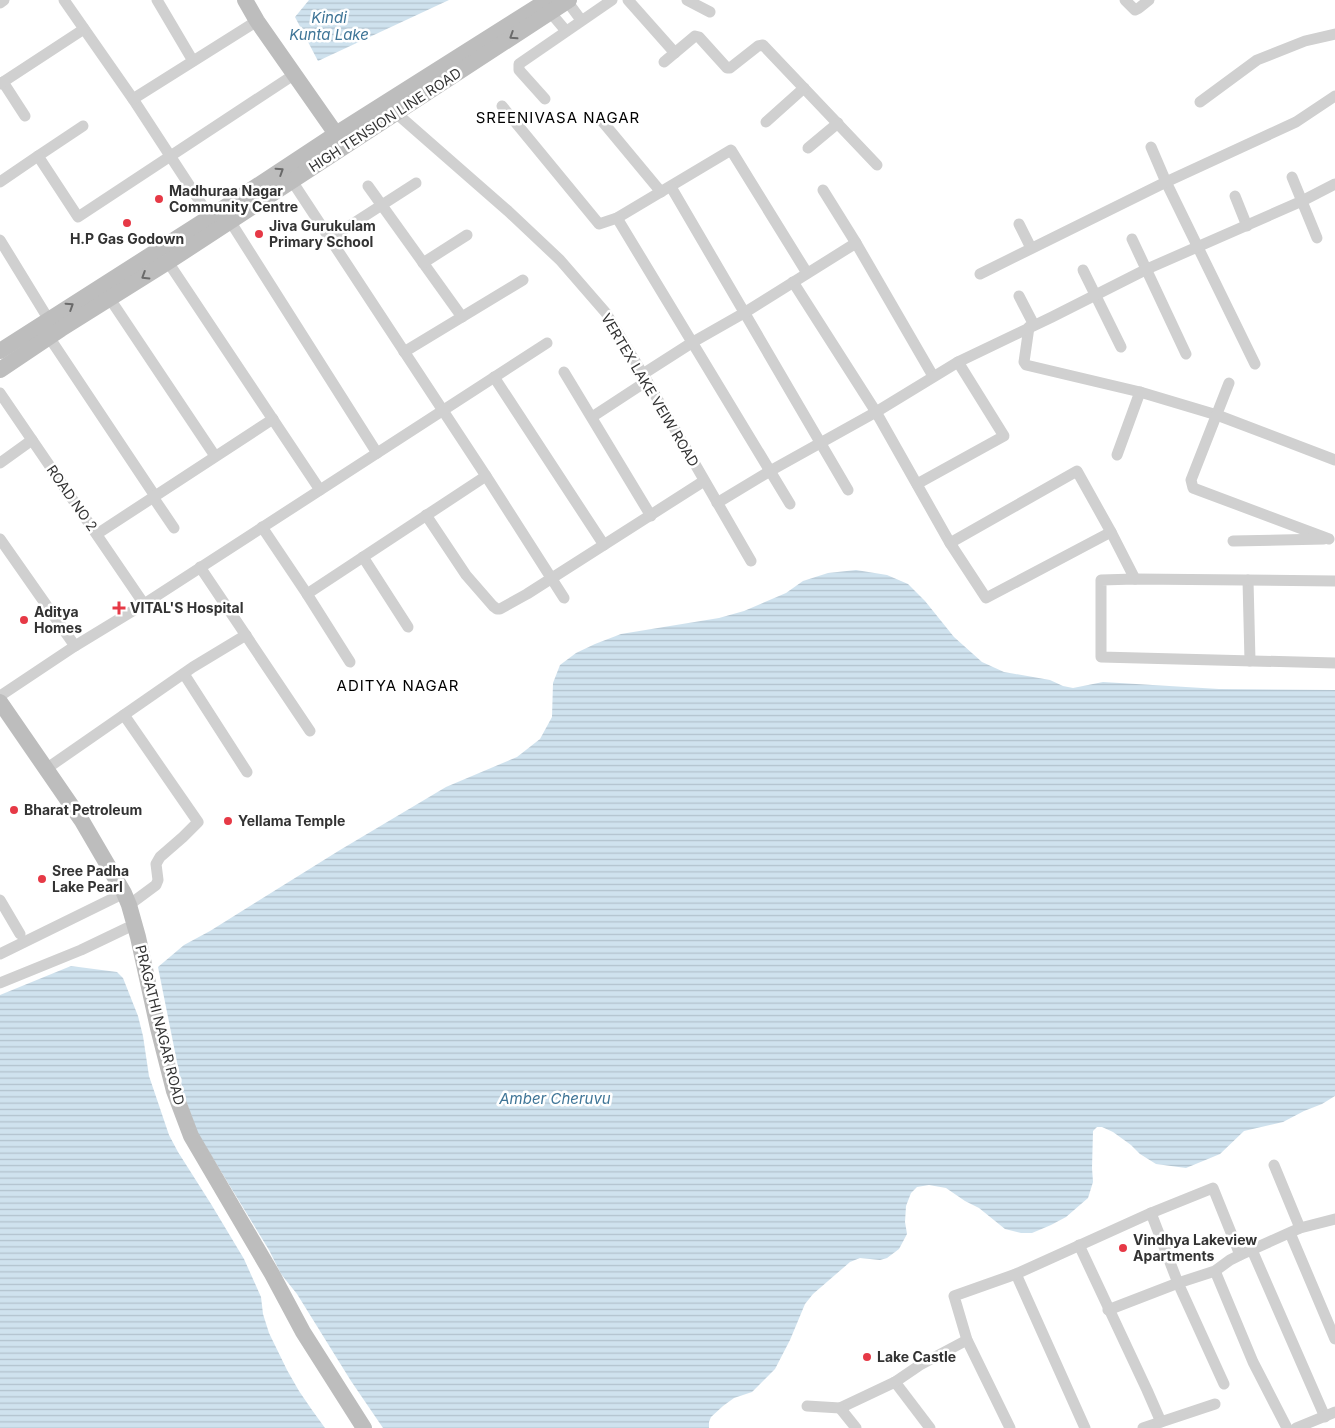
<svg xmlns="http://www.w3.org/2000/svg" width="1335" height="1428" font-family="Inter,sans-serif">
	<defs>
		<pattern id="water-rules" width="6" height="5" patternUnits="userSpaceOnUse" patternTransform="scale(1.25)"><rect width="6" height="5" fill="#cfe2ee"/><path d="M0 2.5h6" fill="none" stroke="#b2c2cd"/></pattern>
	</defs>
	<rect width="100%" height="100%" fill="#fff"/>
	<g fill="url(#water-rules)">
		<polygon points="309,0 449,0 318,61 295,17"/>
		<polygon points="856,570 887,575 908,584 925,601 954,637 982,662 1004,672 1050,680 1063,686 1073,688 1103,682 1219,689 1335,690 1335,1096 1322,1104 1304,1111 1283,1122 1244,1131 1220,1154 1186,1168 1156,1164 1140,1154 1131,1145 1113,1132 1102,1127 1097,1127 1093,1131 1092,1168 1093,1182 1088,1198 1066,1217 1051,1225 1032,1233 1021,1233 1005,1229 979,1208 965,1201 946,1188 929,1185 917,1187 911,1193 906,1206 905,1222 907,1234 899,1249 887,1258 880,1260 860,1258 850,1262 813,1294 805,1304 790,1340 775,1369 752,1392 734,1398 723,1406 711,1417 709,1422 709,1428 383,1428 351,1381 297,1294 281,1274 269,1250 197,1132 183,1092 158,967 184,945 210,931 340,850 446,787 517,757 540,739 552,717 553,683 560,665 576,653 595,644 621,634 719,618 744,611 786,593 803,581 828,573"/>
		<polygon points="71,966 117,972 123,978 138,1016 143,1036 149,1076 169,1135 178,1152 211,1204 244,1259 261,1297 263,1314 269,1333 287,1370 299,1391 312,1410 325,1428 0,1428 0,995"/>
	</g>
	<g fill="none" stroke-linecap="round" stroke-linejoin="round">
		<g stroke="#d0d0d0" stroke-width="11">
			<polyline points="64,0 133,99 210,217"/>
			<polyline points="157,0 193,61"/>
			<polyline points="628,0 675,53"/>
			<polyline points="687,0 710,12"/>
			<polyline points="1125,0 1135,10 1139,8 1149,0"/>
			<polyline points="567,1 581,20"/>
			<polyline points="0,3 4,0"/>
			<polyline points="550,12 566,31"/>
			<polyline points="664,62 695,36 699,37 727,68 730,68 758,46 763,45 877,165"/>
			<polyline points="3,82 25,116"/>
			<polyline points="0,84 84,29"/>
			<polyline points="133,99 257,21"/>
			<polyline points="545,99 519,70 519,64 612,0"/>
			<polyline points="1200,102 1257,60 1305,41 1335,34"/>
			<polyline points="502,106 599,224 617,218 731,150 807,273"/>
			<polyline points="396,113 508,211 560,260 606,313 647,381 751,561"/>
			<polyline points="602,121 661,192"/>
			<polyline points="766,122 804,88"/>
			<polyline points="1151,147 1166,182 1255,364"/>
			<polyline points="808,148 838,123"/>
			<polyline points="38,156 83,126"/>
			<polyline points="1292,177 1317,238"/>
			<polyline points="292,181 486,476 564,598"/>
			<polyline points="0,182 38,156 78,217 295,74"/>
			<polyline points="368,186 462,317"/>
			<polyline points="671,187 848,490"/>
			<polyline points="823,190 856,243 933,376"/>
			<polyline points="1235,196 1247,226"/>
			<polyline points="617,218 790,504"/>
			<polyline points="230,221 377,453"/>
			<polyline points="1019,224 1031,248"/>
			<polyline points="329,239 416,183"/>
			<polyline points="1132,239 1186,354"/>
			<polyline points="0,240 49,320 49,337 155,496"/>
			<polyline points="168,262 320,490"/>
			<polyline points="423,263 467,235"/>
			<polyline points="1083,270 1121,347"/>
			<polyline points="980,274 1166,182 1296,122 1335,96"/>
			<polyline points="793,282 876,412 950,543 986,598 1111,532"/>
			<polyline points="1019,296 1034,325"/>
			<polyline points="110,299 215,456"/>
			<polyline points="1029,327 1024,362 1026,365 1140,392 1217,415 1335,460"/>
			<polyline points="404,352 523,280"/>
			<polyline points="564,372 651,516"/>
			<polyline points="643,374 693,342 744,313 856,243"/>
			<polyline points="494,377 604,545"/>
			<polyline points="1229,383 1191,480 1193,488 1329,539"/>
			<polyline points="0,393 144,604"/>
			<polyline points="592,417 647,381"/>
			<polyline points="1117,455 1140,392"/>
			<polyline points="0,463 32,440"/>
			<polyline points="917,484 1004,436 958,362"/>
			<polyline points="153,497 174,528"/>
			<polyline points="717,503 770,471 876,412 958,362 1052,317 1147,269 1302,201 1335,184"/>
			<polyline points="426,515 466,575 493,606 497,609 500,609 527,594 704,481"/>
			<polyline points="262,527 307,594 350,662"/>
			<polyline points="97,534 273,419"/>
			<polyline points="0,539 75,646"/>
			<polyline points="1233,541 1324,539"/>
			<polyline points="950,543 1077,471 1111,532 1135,579"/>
			<polyline points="363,557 408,627"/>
			<polyline points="200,567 310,731"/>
			<polyline points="1248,580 1250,661"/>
			<polyline points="1335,581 1135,579 1101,580 1101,657 1335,663"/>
			<polyline points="307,594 486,476"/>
			<polyline points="184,674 247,772"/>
			<polyline points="0,696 75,646 144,604 547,343"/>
			<polyline points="124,715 198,822 183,837 160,857 156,864 158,880 156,885 129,905"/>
			<polyline points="46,769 193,667 246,635"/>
			<polyline points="0,900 20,934"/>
			<polyline points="0,954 116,897"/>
			<polyline points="0,983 81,950 127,928"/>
			<polyline points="1274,1165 1300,1228"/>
			<polyline points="1151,1213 1178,1283 1224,1384"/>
			<polyline points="1290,1233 1335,1339"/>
			<polyline points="1079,1245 1147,1390 1161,1422"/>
			<polyline points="1252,1250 1325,1417"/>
			<polyline points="1215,1271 1253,1362 1287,1428"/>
			<polyline points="1016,1274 1085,1428"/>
			<polyline points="1108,1310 1178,1283 1215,1271 1230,1260 1240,1255 1300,1228 1335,1219"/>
			<polyline points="895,1382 930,1428"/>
			<polyline points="807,1406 840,1408 895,1382 920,1365 967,1340"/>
			<polyline points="840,1408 856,1428"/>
			<polyline points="1010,1428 967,1340 954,1296 1016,1274 1151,1213 1213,1188 1240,1255"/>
			<polyline points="1143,1428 1215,1404"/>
			<polyline points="1296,1428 1335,1412"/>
		</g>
		<g stroke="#bdbdbd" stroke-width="16">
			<polyline points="245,0 257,21 336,134"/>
			<polyline points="0,351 210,217 336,134 548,0"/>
			<polyline points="0,370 61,329 168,262 569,0"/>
			<polyline points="0,702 82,821 124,893 129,905 138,937 158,1028 174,1091 191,1136 272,1274 303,1332 364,1428"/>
		</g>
	</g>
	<defs><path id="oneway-chevron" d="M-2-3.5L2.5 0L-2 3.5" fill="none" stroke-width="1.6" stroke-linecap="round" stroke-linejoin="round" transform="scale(1.25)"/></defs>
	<g stroke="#6a6a6a">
		<use href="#oneway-chevron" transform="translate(513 36) rotate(147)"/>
		<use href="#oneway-chevron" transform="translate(280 171) rotate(-33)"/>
		<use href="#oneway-chevron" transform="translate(145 276) rotate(148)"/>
		<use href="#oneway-chevron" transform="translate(70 306) rotate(-33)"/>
	</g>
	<g fill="#e63946" stroke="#fff" stroke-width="2">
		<circle cx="159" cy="199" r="5"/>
		<circle cx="127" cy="223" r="5"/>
		<circle cx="259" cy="234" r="5"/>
		<path d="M116.5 600.5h5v5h5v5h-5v5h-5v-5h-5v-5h5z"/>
		<circle cx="24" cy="620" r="5"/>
		<circle cx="14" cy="810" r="5"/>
		<circle cx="228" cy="821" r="5"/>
		<circle cx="42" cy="879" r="5"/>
		<circle cx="1123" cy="1248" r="5"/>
		<circle cx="867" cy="1357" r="5"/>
	</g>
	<g text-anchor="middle" stroke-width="5" stroke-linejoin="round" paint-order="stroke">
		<g font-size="14" fill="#333" stroke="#fff">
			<text transform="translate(385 120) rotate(-33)" y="5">HIGH TENSION LINE ROAD</text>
			<text transform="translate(650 390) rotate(59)" y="5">VERTEX LAKE VEIW ROAD</text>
			<text transform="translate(72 498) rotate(55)" y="5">ROAD NO 2</text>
			<text transform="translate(160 1025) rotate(76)" y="5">PRAGATHI NAGAR ROAD</text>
		</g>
		<g font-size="14" font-weight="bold" fill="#333" stroke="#fff" text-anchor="start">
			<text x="169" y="196">Madhuraa Nagar<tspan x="169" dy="16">Community Centre</tspan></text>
			<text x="269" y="231">Jiva Gurukulam<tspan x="269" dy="16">Primary School</tspan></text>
			<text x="127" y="244" text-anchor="middle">H.P Gas Godown</text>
			<text x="130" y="613">VITAL'S Hospital</text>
			<text x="34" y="617">Aditya<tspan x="34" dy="16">Homes</tspan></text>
			<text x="24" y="815">Bharat Petroleum</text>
			<text x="238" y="826">Yellama Temple</text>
			<text x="52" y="876">Sree Padha<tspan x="52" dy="16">Lake Pearl</tspan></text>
			<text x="1133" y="1245">Vindhya Lakeview<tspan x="1133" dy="16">Apartments</tspan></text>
			<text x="877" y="1362">Lake Castle</text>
		</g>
		<g font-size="15" font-style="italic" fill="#3f7597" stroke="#fff">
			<text x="329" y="23">Kindi<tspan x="329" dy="17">Kunta Lake</tspan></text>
			<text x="555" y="1104">Amber Cheruvu</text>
		</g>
		<g font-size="15" letter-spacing="1" fill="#000" stroke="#fff">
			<text x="558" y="123">SREENIVASA NAGAR</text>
			<text x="398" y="691">ADITYA NAGAR</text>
		</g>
	</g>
</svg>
